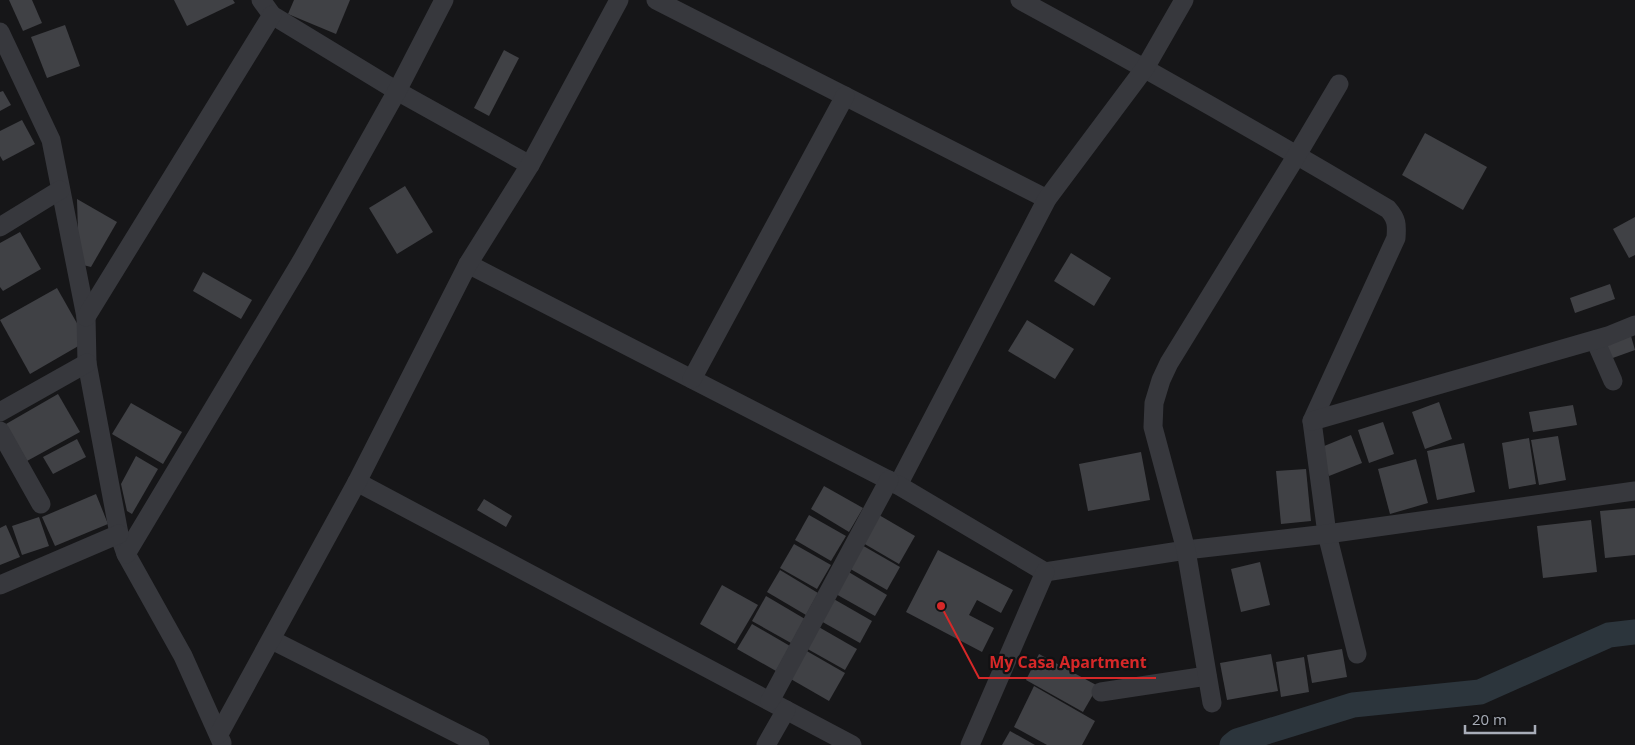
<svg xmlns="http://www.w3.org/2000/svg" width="1635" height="745" font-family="'Open Sans',sans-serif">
	<rect width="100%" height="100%" fill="#161618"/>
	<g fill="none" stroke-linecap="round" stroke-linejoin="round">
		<polyline stroke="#2c353c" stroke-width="25" points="1232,745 1237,741 1353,705 1480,692 1609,635 1635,632"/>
	</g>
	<g fill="#404145">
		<polygon points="9,0 32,0 42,23 23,31"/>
		<polygon points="174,0 233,0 235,3 187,26"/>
		<polygon points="294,0 350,0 336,34 288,14"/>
		<polygon points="65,25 80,66 47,78 31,37"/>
		<polygon points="504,50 519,58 489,116 474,108"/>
		<polygon points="3,91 11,105 0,111 0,92"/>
		<polygon points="22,120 35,144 3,161 0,156 0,131"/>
		<polygon points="1425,133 1487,167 1463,210 1402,175"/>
		<polygon points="405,186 433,232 397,254 369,208"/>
		<polygon points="77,199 117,222 91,267 79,264"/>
		<polygon points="1635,217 1635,255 1629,258 1613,229"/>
		<polygon points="20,232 41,269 3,291 0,287 0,243"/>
		<polygon points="1071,253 1111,278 1094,306 1054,281"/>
		<polygon points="203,272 252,300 241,319 193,291"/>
		<polygon points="1610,284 1615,299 1575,313 1570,298"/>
		<polygon points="57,288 87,341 30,374 0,320"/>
		<polygon points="1027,320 1074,349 1055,379 1008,351"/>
		<polygon points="1631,336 1635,350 1610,359 1605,346"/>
		<polygon points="58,394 80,432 27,461 6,424"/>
		<polygon points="1439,402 1452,439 1425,449 1412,412"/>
		<polygon points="131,403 182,432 163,464 112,434"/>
		<polygon points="1573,405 1577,425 1533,432 1529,412"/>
		<polygon points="1383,422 1394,454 1369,463 1358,430"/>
		<polygon points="1351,435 1362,463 1329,476 1317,449"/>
		<polygon points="1558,436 1566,480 1539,485 1531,440"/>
		<polygon points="1529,438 1536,484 1509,489 1502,443"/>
		<polygon points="77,439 86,457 53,474 43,457"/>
		<polygon points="1464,443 1475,492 1437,500 1427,451"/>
		<polygon points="1141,452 1150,500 1088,511 1079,464"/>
		<polygon points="136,456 158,469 132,514 127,511 121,484"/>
		<polygon points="1416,459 1428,503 1390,514 1378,469"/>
		<polygon points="1306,469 1311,521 1281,524 1276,471"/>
		<polygon points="824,486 863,508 849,532 811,509"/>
		<polygon points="96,494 108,524 55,546 42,517"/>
		<polygon points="484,499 512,516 506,527 477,510"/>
		<polygon points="1635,508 1635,555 1605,558 1600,511"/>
		<polygon points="809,515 846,536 831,561 795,540"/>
		<polygon points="879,515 915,536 899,564 863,543"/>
		<polygon points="39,517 49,546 22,555 12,526"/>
		<polygon points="1591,520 1597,572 1543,578 1537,526"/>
		<polygon points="6,525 20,557 0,565 0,528"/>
		<polygon points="794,544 831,565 817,589 780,568"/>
		<polygon points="860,544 900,567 887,590 847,567"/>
		<polygon points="938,550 1013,590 1001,613 977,600 969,615 994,628 982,652 906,612"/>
		<polygon points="1260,562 1270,605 1241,612 1231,569"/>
		<polygon points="780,570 818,593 806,615 767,592"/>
		<polygon points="847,571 887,595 875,616 834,593"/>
		<polygon points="722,585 758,605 735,644 700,624"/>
		<polygon points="766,596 805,619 791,643 752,621"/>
		<polygon points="832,598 872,621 860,643 819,620"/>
		<polygon points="752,624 790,646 776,671 737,649"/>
		<polygon points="817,626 857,649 845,670 804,647"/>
		<polygon points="1342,649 1347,677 1312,683 1307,655"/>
		<polygon points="805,650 845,673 829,701 789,678"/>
		<polygon points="1039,654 1098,686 1083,712 1026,680"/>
		<polygon points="1271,654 1278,691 1227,700 1220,663"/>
		<polygon points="1304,657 1309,692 1281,697 1276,662"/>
		<polygon points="1034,686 1095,721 1082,745 1047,745 1014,727"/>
		<polygon points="1010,731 1035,745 1002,745"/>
	</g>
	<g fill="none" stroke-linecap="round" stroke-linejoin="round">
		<g stroke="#37383d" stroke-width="19">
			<polyline points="261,0 272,15 397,91 530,165"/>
			<polyline points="656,0 1047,199"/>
			<path d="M1020,0C1144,67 1267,137 1388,209C1397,219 1397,225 1396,238L1312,421L1327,534L1357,654"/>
			<polyline points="0,32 51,140 86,317 87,363 119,534 126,554 183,656 222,743"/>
			<polyline points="0,227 60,190"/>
			<polyline points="468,264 898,485 1047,199 1145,68 1184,0"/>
			<polyline points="86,317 272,15"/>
			<polyline points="1595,340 1613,381"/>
			<polyline points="692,379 845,96"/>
			<polyline points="0,412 87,363"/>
			<polyline points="1312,421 1608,336 1635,325"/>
			<polyline points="0,431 41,504"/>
			<polyline points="357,482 852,745"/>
			<polyline points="898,485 1045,572 1186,550 1327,534 1635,491"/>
			<polyline points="126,554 301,262 397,91 444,0"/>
			<polyline points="0,585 119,534"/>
			<polyline points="272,640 480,745"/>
			<polyline points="1101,692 1207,676"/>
			<polyline points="770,701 889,480"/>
			<polyline points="1212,703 1186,550 1153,427 1154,403 1161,380 1169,363 1297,155 1339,84"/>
			<polyline points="219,734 357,482 468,264 530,165 619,0"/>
			<polyline points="766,745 786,710"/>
			<polyline points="970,745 1045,572"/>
		</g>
	</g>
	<path fill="none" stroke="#d62828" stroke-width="2" d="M941 606L979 678H1156"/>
	<circle fill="#d62828" stroke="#111113" stroke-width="2" cx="941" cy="606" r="5"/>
	<g font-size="16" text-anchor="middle" font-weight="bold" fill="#d62828" stroke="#111113" stroke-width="4.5" stroke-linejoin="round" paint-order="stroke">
		<text x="1068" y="668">My Casa Apartment</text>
	</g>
	<path d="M1465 725v8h70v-8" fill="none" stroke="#a8adb8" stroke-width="2.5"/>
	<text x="1472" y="725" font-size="15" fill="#a8adb8" stroke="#111113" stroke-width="4" paint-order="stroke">20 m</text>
</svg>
